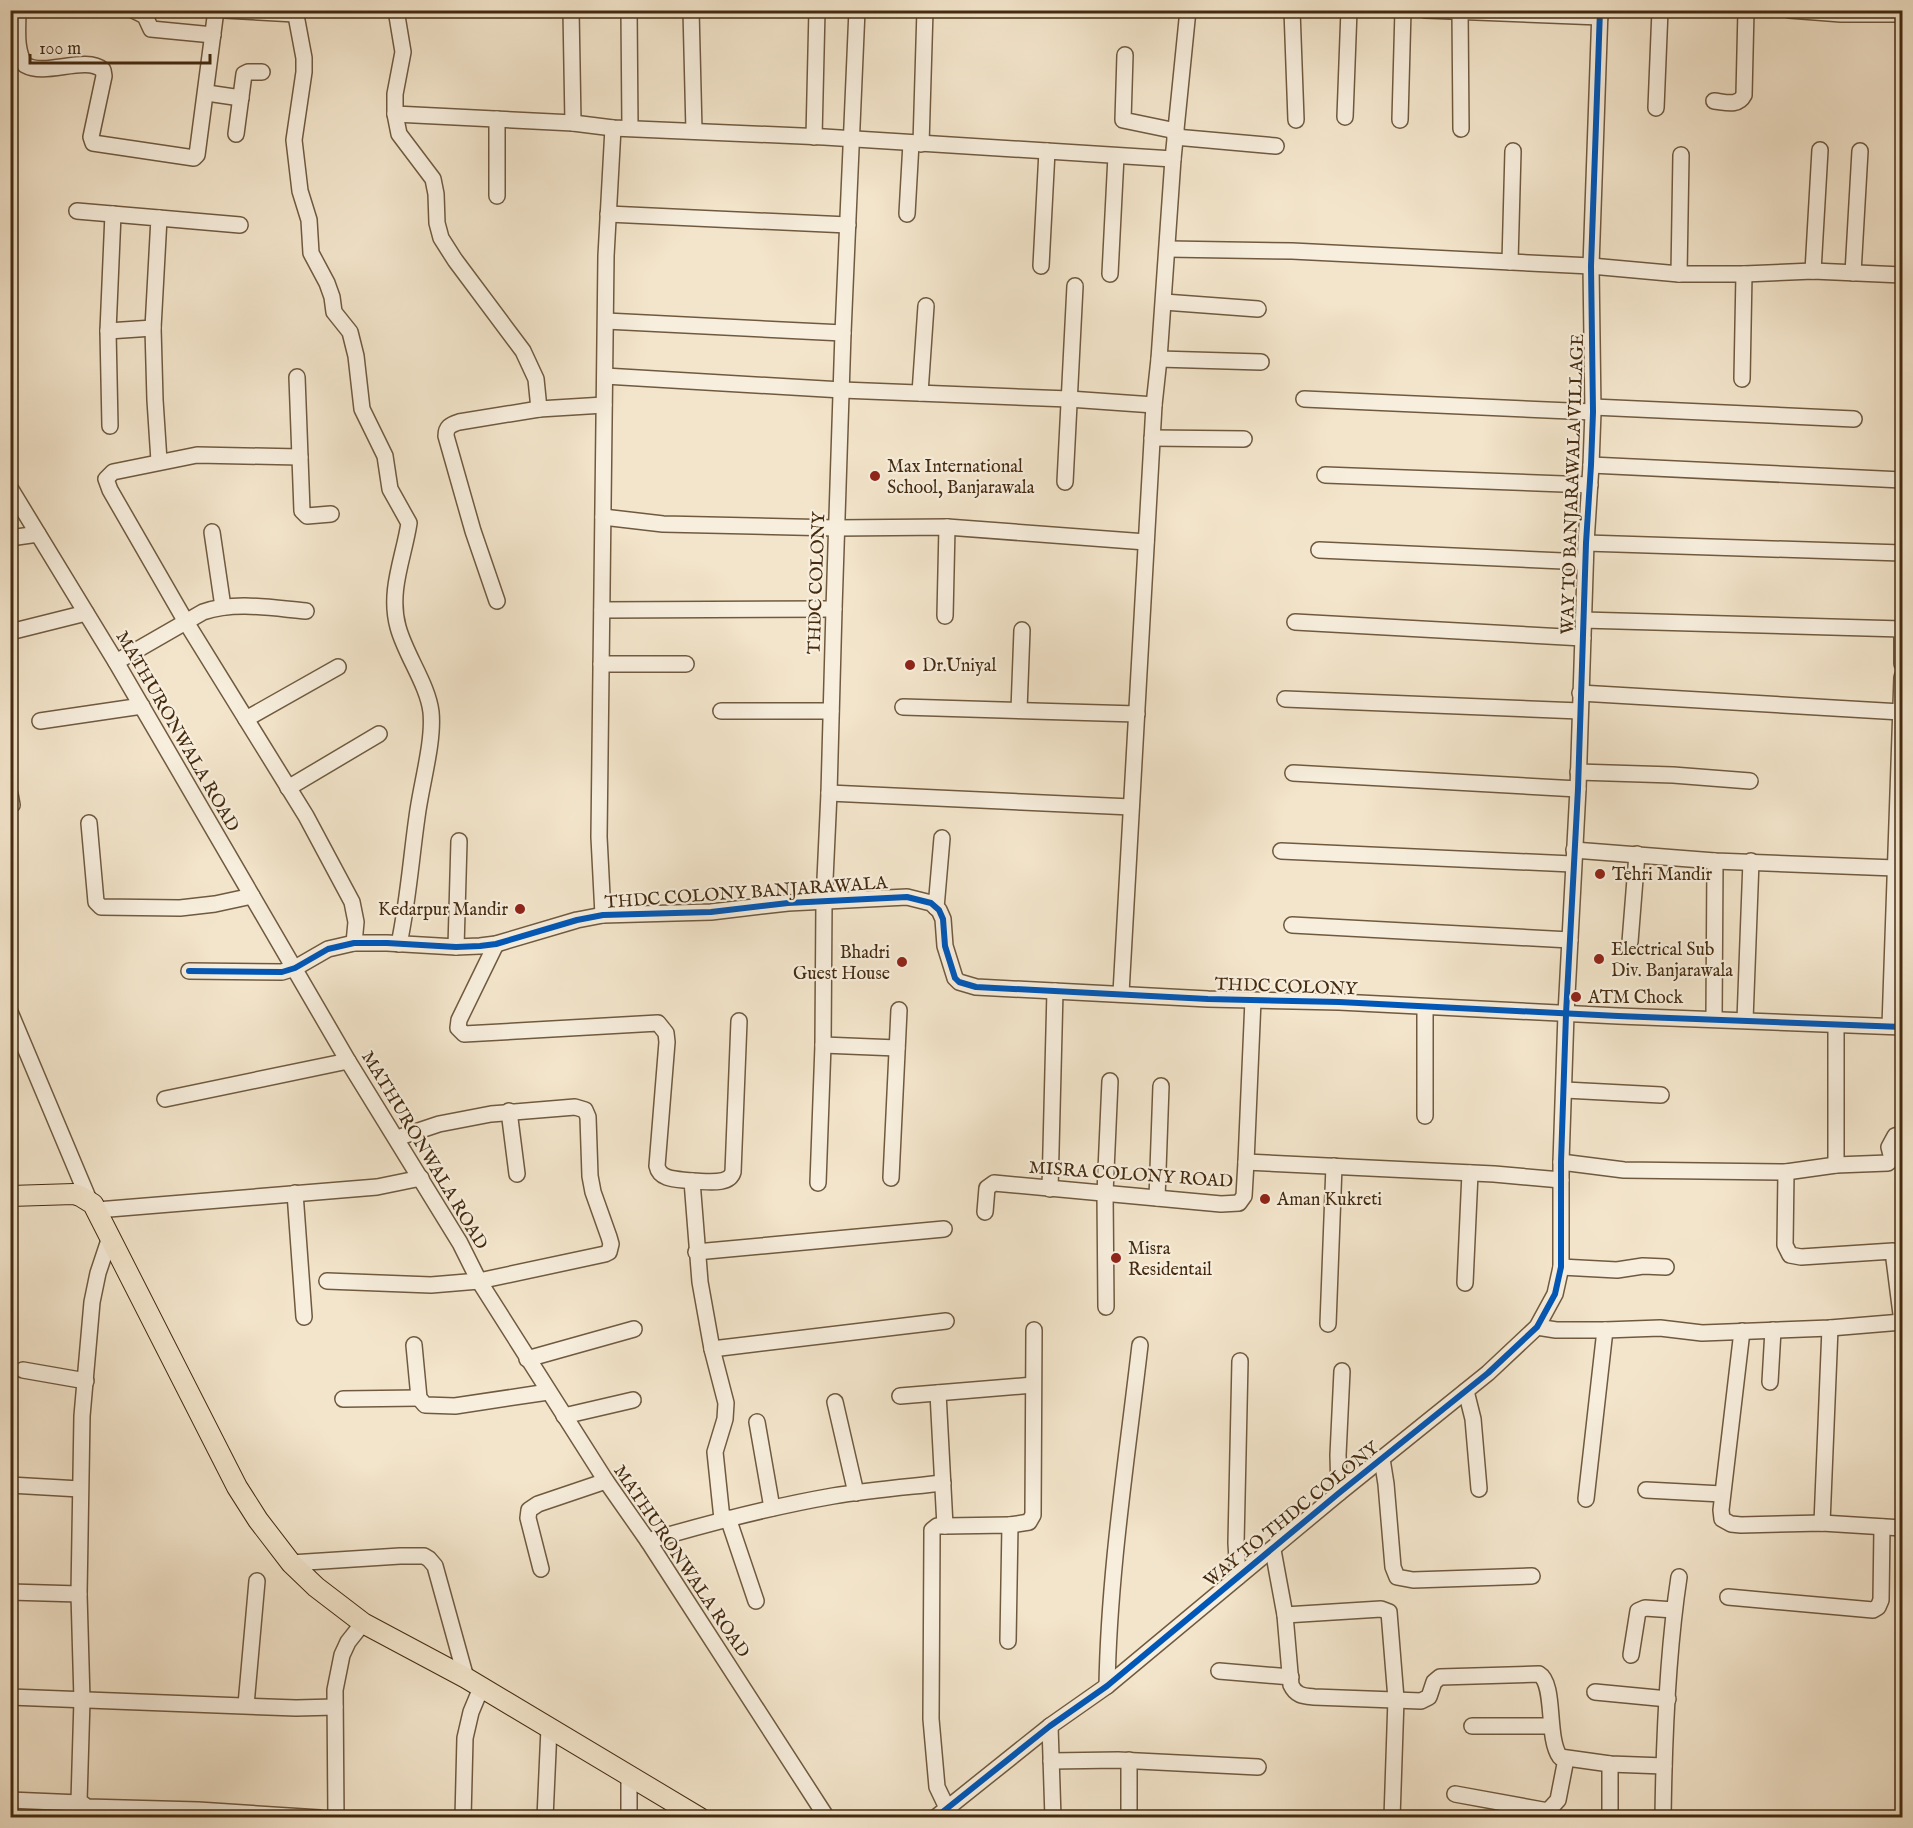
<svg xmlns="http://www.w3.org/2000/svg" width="1913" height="1828" font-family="'IM FELL English',serif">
	<rect width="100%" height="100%" fill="#f3e5cb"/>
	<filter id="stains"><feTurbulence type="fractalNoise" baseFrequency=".00333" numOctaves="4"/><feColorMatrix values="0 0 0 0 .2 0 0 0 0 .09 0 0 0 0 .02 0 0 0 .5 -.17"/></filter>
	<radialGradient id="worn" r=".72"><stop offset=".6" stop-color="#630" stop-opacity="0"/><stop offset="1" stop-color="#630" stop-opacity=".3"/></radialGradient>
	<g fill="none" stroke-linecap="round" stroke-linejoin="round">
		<g stroke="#705a3f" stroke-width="18">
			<g id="minor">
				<path d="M18,10C18,29 15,49 25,65C46,77 85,55 103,70L104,76L91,137L93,143L194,158L197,155L216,10"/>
				<polyline points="133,10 145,16 151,29 213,35"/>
				<polyline points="224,10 295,14"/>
				<path d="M295,10L304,58V72L294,140L300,191L309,220L311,253L327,283L332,297L334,312L350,332L356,356L362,409L385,456L390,489L409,523C404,557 388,591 398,627C405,654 428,685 431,712C434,742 421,785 417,817C411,859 408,902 399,944"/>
				<polyline points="396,10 403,52 395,94 395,114 573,123 613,128 824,137 1173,159"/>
				<polyline points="571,10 573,123"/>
				<polyline points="629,10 630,128"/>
				<polyline points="691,10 694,131"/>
				<polyline points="1292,10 1296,120"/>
				<polyline points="1425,10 1600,17"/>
				<polyline points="1789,10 1841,14 1902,14"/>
				<polyline points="1460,11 1461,129"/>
				<polyline points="1125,55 1123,120 1176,131"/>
				<polyline points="207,93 241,98"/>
				<path d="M1714,101C1725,102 1738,107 1744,95L1746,10"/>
				<polyline points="1656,108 1660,10"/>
				<polyline points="395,114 399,134 433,179 436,194 437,223 441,238 455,260 523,351 536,379 539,409 604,405"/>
				<polyline points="1345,117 1349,10"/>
				<polyline points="497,119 497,196"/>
				<polyline points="1400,120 1403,10"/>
				<polyline points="236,134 244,74 248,72 262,72"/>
				<polyline points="814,137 817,10"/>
				<polyline points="1175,137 1276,146"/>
				<polyline points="921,144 925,10"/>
				<polyline points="77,211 159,218 153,328 155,400 159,461"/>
				<polyline points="608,214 848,225"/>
				<polyline points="907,214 911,143"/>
				<polyline points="159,218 240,225"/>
				<polyline points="1168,249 1292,251 1591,266 1679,274 1744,274 1813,271 1902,275"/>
				<polyline points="1510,262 1513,151"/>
				<polyline points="1041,266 1047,151"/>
				<polyline points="1813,271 1820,150"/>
				<polyline points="1853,273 1860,151"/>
				<polyline points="1110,274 1116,156"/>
				<polyline points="1679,274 1681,155"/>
				<polyline points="1164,302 1258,309"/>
				<polyline points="606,321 843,333"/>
				<polyline points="108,331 153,328"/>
				<polyline points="1159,359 1261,362"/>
				<polyline points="605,376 842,390 1069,399 1154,405"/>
				<polyline points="297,377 302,511 307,516 331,514"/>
				<polyline points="1742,379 1744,274"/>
				<polyline points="920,393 926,306"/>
				<polyline points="1304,399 1593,412"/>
				<polyline points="1593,407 1854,419"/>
				<polyline points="110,426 108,331 113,214"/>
				<polyline points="1152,438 1244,439"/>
				<polyline points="300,457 197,455 113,472 106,479 110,490 186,622 306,816 352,902 356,922 354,943"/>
				<polyline points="1591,465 1902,480"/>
				<polyline points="1325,475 1590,485"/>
				<polyline points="1065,482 1075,286"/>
				<polyline points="10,488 116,662 348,1061 460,1243 479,1281 606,1481 648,1541 827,1818"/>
				<polyline points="603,517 663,524 836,528 947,527 1146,542"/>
				<polyline points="212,532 223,607"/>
				<polyline points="10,538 38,534"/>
				<polyline points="1586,543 1902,553"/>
				<polyline points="1319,550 1585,562"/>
				<path d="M497,601L473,531L446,436C446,427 450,425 459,422L539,409"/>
				<polyline points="602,610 834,609"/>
				<polyline points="945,616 947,527"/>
				<polyline points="1583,620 1902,629"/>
				<polyline points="1295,622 1583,638"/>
				<polyline points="1902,625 1902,664"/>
				<polyline points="10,632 86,613"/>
				<path d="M116,662L203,612C235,601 272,608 306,611"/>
				<polyline points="601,664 686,664"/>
				<polyline points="1580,693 1901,712"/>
				<polyline points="1285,699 1580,711"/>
				<polyline points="903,707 1137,714"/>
				<polyline points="1019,710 1022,630"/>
				<polyline points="721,711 831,711"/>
				<polyline points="246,719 338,667"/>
				<polyline points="40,721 142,706"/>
				<polyline points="1578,772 1673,775 1750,781"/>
				<polyline points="1293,773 1578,789"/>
				<polyline points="288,788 379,734"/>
				<polyline points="829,793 1131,807"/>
				<polyline points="10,794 12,805"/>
				<polyline points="89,823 96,902 101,907 180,908 215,904 252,896"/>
				<polyline points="1574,850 1715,861 1895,868"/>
				<polyline points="1281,851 1572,864"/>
				<polyline points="936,908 942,838"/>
				<polyline points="603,915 599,837 606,256 613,128"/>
				<polyline points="1292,925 1570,940"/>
				<polyline points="1630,942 1637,854"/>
				<path d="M496,944L459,1020L458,1028L464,1034L658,1023L666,1033L667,1042L657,1166C660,1181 679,1179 692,1181L700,1282L712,1349L726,1403L725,1419L715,1452L722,1519"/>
				<polyline points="456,947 459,841"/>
				<polyline points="189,971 282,972 295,968 328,949 354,943 387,943 456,947 480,946 496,944 577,920 603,915 711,912 788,903 907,897 931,903 939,910 943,919 945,946 955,978 959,982 976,987 1208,999 1339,1002 1618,1016 1902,1027"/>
				<polyline points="1121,993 1154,405 1159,359 1173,159 1188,10"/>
				<polyline points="10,1012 89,1200"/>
				<polyline points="1714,1018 1715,861"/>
				<polyline points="1745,1020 1751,861"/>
				<polyline points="1836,1025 1836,1165"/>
				<polyline points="1890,1026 1902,677"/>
				<polyline points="823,1045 897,1048"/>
				<polyline points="1565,1090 1661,1095"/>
				<polyline points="165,1099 348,1061"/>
				<polyline points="509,1111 517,1174"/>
				<polyline points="1425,1116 1425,1007"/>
				<polyline points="1246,1162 1494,1174 1561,1180"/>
				<polyline points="1561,1162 1624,1170 1786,1172 1836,1165 1888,1163 1892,1159 1889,1147 1895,1136 1902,1134"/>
				<polyline points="1786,1172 1785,1245 1790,1255 1801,1257 1893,1251 1902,1322"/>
				<polyline points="891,1178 899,1010"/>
				<path d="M692,1181C705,1181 729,1186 733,1172L739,1021"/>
				<polyline points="818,1183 823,1045 824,901 829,793 834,609 843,333 857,10"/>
				<polyline points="1050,1189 1055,991"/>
				<polyline points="295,1193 304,1317"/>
				<polyline points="1157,1198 1161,1086"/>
				<polyline points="97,1210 377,1187 421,1178"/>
				<polyline points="985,1212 987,1188 994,1183 1221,1204 1239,1203 1244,1196 1246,1162 1253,1000"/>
				<polyline points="110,1237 98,1273 92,1302 82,1416 79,1594 82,1700 79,1801 87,1807 198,1810 320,1818"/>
				<polyline points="696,1252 944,1229"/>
				<polyline points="1561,1267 1617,1270 1643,1266 1666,1267"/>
				<polyline points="327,1281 431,1285 479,1281 605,1254 609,1252 611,1244 609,1237 593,1192 590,1176 588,1117 585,1110 575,1107 491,1114 439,1124 397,1138"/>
				<polyline points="1465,1283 1470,1173"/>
				<polyline points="1106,1307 1105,1193 1110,1081"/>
				<polyline points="1328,1324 1334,1166"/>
				<polyline points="1537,1327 1556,1330 1605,1330 1660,1328 1702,1333 1830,1328 1902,1322"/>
				<polyline points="1742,1331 1721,1510 1722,1519 1731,1524 1741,1525 1822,1523 1902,1528"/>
				<polyline points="414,1345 419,1398 425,1405 455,1406 548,1392"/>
				<polyline points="712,1349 946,1321"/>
				<polyline points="527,1359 634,1329"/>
				<polyline points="23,1370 86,1381"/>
				<polyline points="1770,1382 1773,1330"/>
				<polyline points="1466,1391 1473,1419 1479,1489"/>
				<polyline points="938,1393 945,1526 937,1526 932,1530 932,1535 931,1719 937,1787 947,1808"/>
				<polyline points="900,1396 1033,1385"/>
				<polyline points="343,1399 419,1398"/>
				<polyline points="835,1402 856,1493"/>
				<polyline points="564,1416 633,1400"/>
				<polyline points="757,1422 772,1508"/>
				<polyline points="1382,1459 1386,1484 1393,1567 1397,1577 1413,1580 1532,1576"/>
				<polyline points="10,1485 80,1489"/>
				<polyline points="1646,1490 1722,1494"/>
				<polyline points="1339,1493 1338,1455 1342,1371"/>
				<polyline points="1586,1499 1605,1330"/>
				<polyline points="728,1518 756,1601"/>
				<polyline points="1822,1523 1830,1328"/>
				<polyline points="1010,1525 1029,1522 1033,1515 1034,1330"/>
				<polyline points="945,1526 1010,1525 1008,1641"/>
				<path d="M648,1541C709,1523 770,1507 833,1496C869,1490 907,1487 943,1483"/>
				<path d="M1273,1550L1285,1615L1291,1685C1296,1696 1304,1696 1314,1697L1421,1701L1429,1697L1434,1682L1440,1677L1539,1674C1556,1684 1546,1738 1560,1757L1610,1764L1664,1766"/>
				<polyline points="291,1563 400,1556 424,1556 429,1559 435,1566 466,1678"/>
				<polyline points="541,1569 528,1518 529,1510 538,1504 606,1481"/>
				<polyline points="1238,1577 1236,1543 1240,1361"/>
				<polyline points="10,1592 79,1594"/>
				<polyline points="1728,1597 1873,1610 1878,1607 1881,1600 1882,1527"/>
				<polyline points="1285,1615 1381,1609 1389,1612 1396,1699 1392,1818"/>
				<polyline points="1631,1655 1638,1611 1645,1608 1674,1610"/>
				<polyline points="1219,1671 1291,1677"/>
				<path d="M1107,1686C1109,1572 1127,1458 1140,1345"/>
				<polyline points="1595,1692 1668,1699"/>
				<polyline points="10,1697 296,1708 335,1707"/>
				<polyline points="246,1705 257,1581"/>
				<polyline points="1050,1726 1053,1818"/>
				<polyline points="1472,1726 1551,1726"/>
				<polyline points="1051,1761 1118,1760 1258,1767"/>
				<polyline points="1610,1764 1610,1818"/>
				<polyline points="1455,1794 1548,1811 1558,1800 1566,1759"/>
				<polyline points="10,1800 80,1803"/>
				<polyline points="336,1818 335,1690 342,1655 348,1642 363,1623"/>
				<polyline points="463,1818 465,1738 471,1712 481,1688"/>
				<polyline points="545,1818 549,1728"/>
				<polyline points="629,1818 629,1776"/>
				<polyline points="935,1818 1050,1726 1107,1686 1339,1493 1488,1373 1537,1327 1555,1294 1561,1267 1561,1162 1566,1014 1578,789 1586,543 1591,465 1593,412 1591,266 1600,10"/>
				<polyline points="1129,1818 1129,1760"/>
				<path d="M1663,1818C1664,1738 1667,1656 1679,1577"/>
			</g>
		</g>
		<g stroke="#442b10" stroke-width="22">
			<polyline id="major" points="10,1196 74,1194 80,1196 93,1204 237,1487 258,1520 291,1563 316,1587 363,1623 466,1678 700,1818"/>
		</g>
		<use href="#minor" stroke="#f7eedd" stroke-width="15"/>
		<use href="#major" stroke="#f3e5cb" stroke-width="20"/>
		<g stroke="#f7eedd" stroke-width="10">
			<g id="cycleway">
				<polyline points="189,971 282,972 295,968 328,949 354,943 387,943 456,947 480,946 496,944 577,920 603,915 711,912 788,903 907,897 931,903 939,910 943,919 945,946 955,978 959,982 976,987 1208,999 1339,1002 1618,1016 1902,1027"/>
				<polyline points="935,1818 1050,1726 1107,1686 1339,1493 1488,1373 1537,1327 1555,1294 1561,1267 1561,1162 1566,1014 1578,789 1586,543 1591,465 1593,412 1591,266 1600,10"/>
			</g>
		</g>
		<use href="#cycleway" stroke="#0057b8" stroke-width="6"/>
	</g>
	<g fill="#8f2418" stroke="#f7eedd" stroke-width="2">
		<circle cx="875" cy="476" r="6"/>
		<circle cx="910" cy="665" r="6"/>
		<circle cx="1600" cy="874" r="6"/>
		<circle cx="520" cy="909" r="6"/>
		<circle cx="1599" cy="959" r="6"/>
		<circle cx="902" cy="962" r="6"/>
		<circle cx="1576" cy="997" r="6"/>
		<circle cx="1265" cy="1199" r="6"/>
		<circle cx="1116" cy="1258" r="6"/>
	</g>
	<g text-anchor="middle" stroke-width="4.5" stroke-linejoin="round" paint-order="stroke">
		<g font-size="18" fill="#442b10" stroke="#f7eedd" text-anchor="start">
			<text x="887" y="472">Max International<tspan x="887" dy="21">School, Banjarawala</tspan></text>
			<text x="922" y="671">Dr.Uniyal</text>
			<text x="1612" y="880">Tehri Mandir</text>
			<text x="508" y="915" text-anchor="end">Kedarpur Mandir</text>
			<text x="1611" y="955">Electrical Sub<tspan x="1611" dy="21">Div. Banjarawala</tspan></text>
			<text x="890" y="958" text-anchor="end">Bhadri<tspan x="890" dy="21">Guest House</tspan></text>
			<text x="1588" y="1003">ATM Chock</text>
			<text x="1277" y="1205">Aman Kukreti</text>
			<text x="1128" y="1254">Misra<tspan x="1128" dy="21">Residentail</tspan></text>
		</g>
		<g font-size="18" fill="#442b10" stroke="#f7eedd">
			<text transform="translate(1572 484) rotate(-88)" y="6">WAY TO BANJARAWALA VILLAGE</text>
			<text transform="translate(816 583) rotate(-88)" y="6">THDC COLONY</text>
			<text transform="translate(178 731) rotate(60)" y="6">MATHURONWALA ROAD</text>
			<text transform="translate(746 892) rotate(-4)" y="6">THDC COLONY BANJARAWALA</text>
			<text transform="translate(1286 986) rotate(2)" y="6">THDC COLONY</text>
			<text transform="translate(425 1150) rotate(59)" y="6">MATHURONWALA ROAD</text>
			<text transform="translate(1131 1174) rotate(4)" y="6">MISRA COLONY ROAD</text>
			<text transform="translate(1291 1514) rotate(-39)" y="6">WAY TO THDC COLONY</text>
			<text transform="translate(682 1561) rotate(56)" y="6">MATHURONWALA ROAD</text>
		</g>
	</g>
	<rect width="1913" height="1828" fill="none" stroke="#f3e5cb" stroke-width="36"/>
	<rect x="12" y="12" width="1889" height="1804" fill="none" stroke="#442b10" stroke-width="3"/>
	<rect x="18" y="18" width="1877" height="1792" fill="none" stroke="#442b10" stroke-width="1.5"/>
	<path d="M30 54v9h180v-9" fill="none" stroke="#442b10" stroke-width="3"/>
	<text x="39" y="54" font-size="18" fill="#442b10" stroke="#f7eedd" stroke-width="4.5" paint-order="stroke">100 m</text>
	<rect width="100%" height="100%" filter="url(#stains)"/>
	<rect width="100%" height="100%" fill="url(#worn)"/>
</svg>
